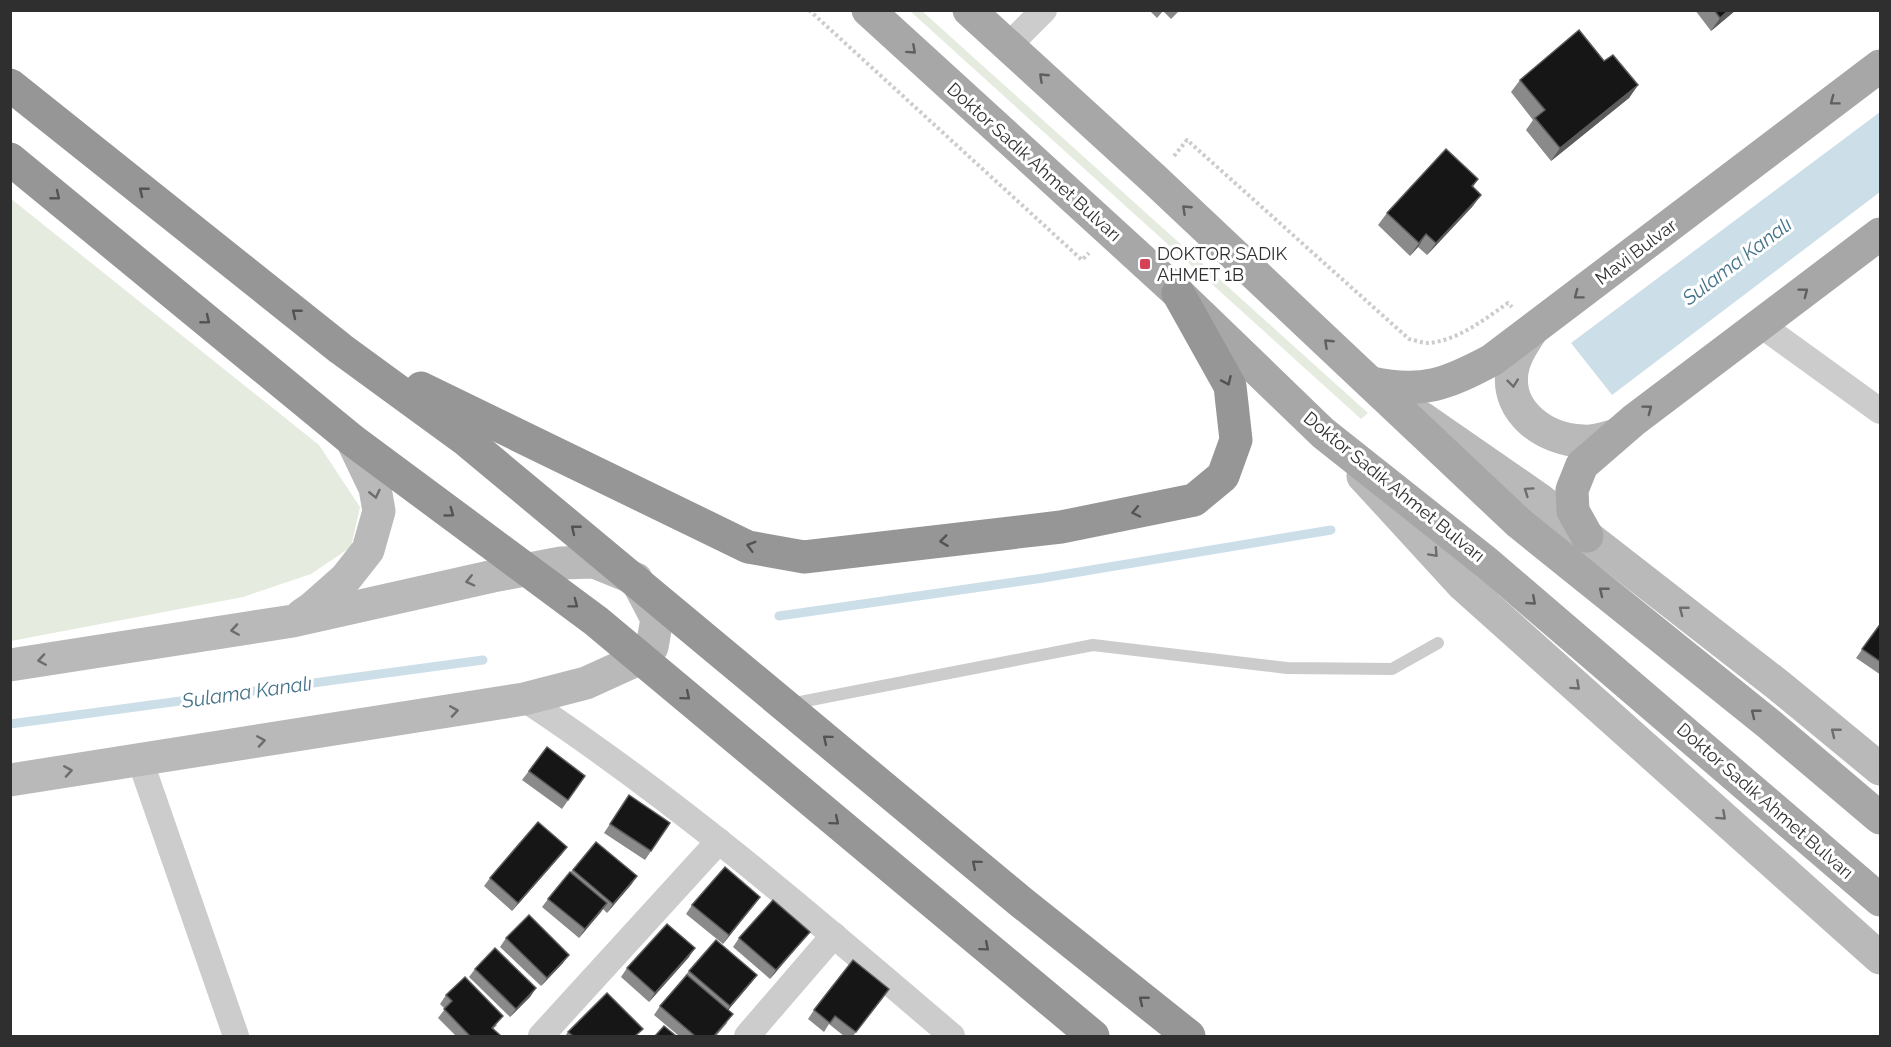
<svg xmlns="http://www.w3.org/2000/svg" width="1891" height="1047" font-family="Raleway,sans-serif">
	<rect width="100%" height="100%" fill="#fff"/>
	<g fill="#e5ebde">
		<polygon points="910,11 922,11 1368,413 1361,419"/>
		<polygon points="10,198 319,445 360,507 351,547 311,574 243,597 11,641"/>
	</g>
	<polygon fill="#ccdfe9" points="1880,112 1880,192 1612,395 1571,343"/>
	<g fill="none" stroke-linecap="round" stroke-linejoin="round">
		<g stroke="#ccdfe9" stroke-width="9">
			<polyline points="779,616 1043,578 1331,530"/>
			<polyline points="10,724 483,660"/>
		</g>
		<g stroke="#ccc" stroke-width="4" stroke-dasharray="3 3" stroke-linecap="butt">
			<polyline points="809,10 1082,260 1089,253"/>
			<path d="M1174,156L1187,140L1409,339C1415,340 1422,343 1428,343C1457,341 1485,319 1508,303L1512,307"/>
		</g>
		<polyline stroke="#ccc" stroke-width="12" points="790,704 1093,645 1287,668 1392,669 1438,643"/>
		<g stroke="#ccc" stroke-width="26">
			<polyline points="1008,46 1044,10"/>
			<polyline points="1761,325 1880,411"/>
			<path d="M524,699C676,799 814,918 952,1036"/>
			<polyline points="140,760 236,1036"/>
			<polyline points="541,1036 719,841"/>
			<polyline points="747,1036 834,935"/>
		</g>
		<g stroke="#b9b9b9" stroke-width="33">
			<path d="M1532,330C1524,343 1514,356 1512,372C1506,413 1546,440 1583,441C1594,442 1605,438 1616,435"/>
			<polyline points="1422,418 1539,499 1778,685 1880,769"/>
			<polyline points="1363,476 1463,585 1880,958"/>
			<polyline points="302,615 312,608 346,578 368,550 379,511 375,488 352,440"/>
			<polyline points="10,665 293,621 498,575 561,563 594,562 636,579 657,619 652,647 641,658 586,683 524,699 10,780"/>
		</g>
		<g stroke="#a7a7a7" stroke-width="33">
			<polyline points="868,10 1178,293 1323,433 1487,563 1880,900"/>
			<polyline points="969,10 1154,179 1519,523 1769,724 1880,818"/>
			<path d="M1371,383C1423,394 1447,384 1492,360L1880,66"/>
			<polyline points="1587,536 1573,511 1572,490 1582,465 1634,420 1880,234"/>
		</g>
		<g stroke="#969696" stroke-width="33">
			<polyline points="10,85 341,349 467,441 1021,902 1189,1036"/>
			<polyline points="10,159 352,440 596,621 1093,1036"/>
			<polyline points="421,388 748,547 804,557 1061,527 1194,500 1223,476 1236,440 1230,386 1178,293"/>
		</g>
	</g>
	<g fill="#8a8a8a">
		<polygon points="1149,10 1180,10 1171,19 1163,11 1157,18"/>
		<polygon points="1695,10 1736,10 1711,31"/>
		<polygon points="1604,61 1638,85 1629,98 1551,161 1526,130 1533,120 1511,92 1520,80"/>
		<polygon points="1478,179 1473,187 1481,195 1472,207 1427,255 1418,247 1410,256 1378,225 1387,213"/>
		<polygon points="1881,623 1881,675 1856,658"/>
		<polygon points="547,747 585,776 562,809 522,780"/>
		<polygon points="629,795 670,823 645,860 604,833"/>
		<polygon points="596,842 637,876 607,913 603,909 579,938 542,907 548,899"/>
		<polygon points="567,847 561,855 512,911 484,886 490,878"/>
		<polygon points="760,897 723,944 686,914 692,905"/>
		<polygon points="810,932 803,940 770,979 733,947 739,938"/>
		<polygon points="506,938 563,963 541,986 500,947"/>
		<polygon points="689,957 649,1002 621,977 627,968"/>
		<polygon points="475,969 536,988 530,997 510,1017 469,977"/>
		<polygon points="689,971 757,975 751,983 728,1010 727,1023 716,1036 679,1036 654,1015 660,1006"/>
		<polygon points="446,995 497,1025 493,1029 500,1036 456,1036 438,1018 445,1009 440,1004"/>
		<polygon points="883,998 853,1036 844,1036 829,1024 824,1032 808,1019 814,1010"/>
		<polygon points="568,1032 637,1036 565,1036"/>
	</g>
	<g fill="#5c5c5c">
		<polygon points="1729,10 1736,10 1711,31 1720,18"/>
		<polygon points="1638,85 1629,98 1551,161 1560,148"/>
		<polygon points="1481,195 1472,207 1427,255 1436,243"/>
		<polygon points="1426,234 1418,247 1410,256 1419,243"/>
		<polygon points="567,847 561,855 512,911 518,903"/>
		<polygon points="637,876 631,885 607,913 613,904"/>
		<polygon points="760,897 754,905 723,944 729,935"/>
		<polygon points="607,903 601,912 579,938 585,929"/>
		<polygon points="810,932 803,940 770,979 776,970"/>
		<polygon points="695,948 689,957 649,1002 655,993"/>
		<polygon points="569,955 563,963 541,986 547,978"/>
		<polygon points="757,975 751,983 724,1015 730,1006"/>
		<polygon points="536,988 530,997 510,1017 516,1009"/>
	</g>
	<g fill="#161616" stroke="#5c5c5c" stroke-width="1.5">
		<polygon points="1714,10 1729,10 1720,18"/>
		<polygon points="1579,30 1604,61 1613,55 1638,85 1560,148 1535,118 1545,110 1520,80"/>
		<polygon points="1446,149 1478,179 1472,186 1481,195 1436,243 1426,234 1419,243 1387,213"/>
		<polygon points="1881,623 1881,662 1862,649"/>
		<polygon points="547,747 585,776 568,800 529,771"/>
		<polygon points="629,795 670,823 651,851 610,824"/>
		<polygon points="538,822 567,847 518,903 490,878"/>
		<polygon points="596,842 637,876 613,904 573,870"/>
		<polygon points="725,867 760,897 729,935 692,905"/>
		<polygon points="570,872 607,903 585,929 548,899"/>
		<polygon points="773,900 810,932 776,970 739,938"/>
		<polygon points="529,915 569,955 547,978 506,938"/>
		<polygon points="667,924 695,948 655,993 627,968"/>
		<polygon points="716,940 757,975 730,1006 689,971"/>
		<polygon points="495,948 536,988 516,1009 475,969"/>
		<polygon points="853,960 889,989 856,1032 835,1016 830,1023 814,1010"/>
		<polygon points="687,975 733,1014 714,1036 695,1036 660,1006"/>
		<polygon points="465,977 503,1016 492,1028 501,1036 470,1036 444,1009 452,1001 446,995"/>
		<polygon points="607,993 643,1029 635,1036 573,1036 568,1032"/>
		<polygon points="664,1026 676,1036 655,1036"/>
	</g>
	<defs><path id="oneway-chevron" d="M-2-3.5L2.5 0L-2 3.5" fill="none" stroke-width="1.6" stroke-linecap="round" stroke-linejoin="round" transform="scale(1.5)"/></defs>
	<g stroke="#5f5f5f">
		<use href="#oneway-chevron" transform="translate(912 50) rotate(42)"/>
		<use href="#oneway-chevron" transform="translate(1043 77) rotate(-137)"/>
		<use href="#oneway-chevron" transform="translate(1834 101) rotate(143)"/>
		<use href="#oneway-chevron" transform="translate(1186 209) rotate(-137)"/>
		<use href="#oneway-chevron" transform="translate(1804 292) rotate(-37)"/>
		<use href="#oneway-chevron" transform="translate(1578 295) rotate(143)"/>
		<use href="#oneway-chevron" transform="translate(1328 343) rotate(-137)"/>
		<use href="#oneway-chevron" transform="translate(1648 409) rotate(-37)"/>
		<use href="#oneway-chevron" transform="translate(1603 591) rotate(-141)"/>
		<use href="#oneway-chevron" transform="translate(1532 601) rotate(41)"/>
		<use href="#oneway-chevron" transform="translate(1755 713) rotate(-141)"/>
	</g>
	<g stroke="#535353">
		<use href="#oneway-chevron" transform="translate(143 191) rotate(-141)"/>
		<use href="#oneway-chevron" transform="translate(56 196) rotate(39)"/>
		<use href="#oneway-chevron" transform="translate(296 313) rotate(-141)"/>
		<use href="#oneway-chevron" transform="translate(206 320) rotate(39)"/>
		<use href="#oneway-chevron" transform="translate(1227 381) rotate(66)"/>
		<use href="#oneway-chevron" transform="translate(1136 512) rotate(168)"/>
		<use href="#oneway-chevron" transform="translate(450 513) rotate(36)"/>
		<use href="#oneway-chevron" transform="translate(575 529) rotate(-141)"/>
		<use href="#oneway-chevron" transform="translate(944 541) rotate(173)"/>
		<use href="#oneway-chevron" transform="translate(751 546) rotate(-164)"/>
		<use href="#oneway-chevron" transform="translate(574 604) rotate(37)"/>
		<use href="#oneway-chevron" transform="translate(686 696) rotate(40)"/>
		<use href="#oneway-chevron" transform="translate(827 739) rotate(-140)"/>
		<use href="#oneway-chevron" transform="translate(835 821) rotate(40)"/>
		<use href="#oneway-chevron" transform="translate(976 864) rotate(-140)"/>
		<use href="#oneway-chevron" transform="translate(985 947) rotate(40)"/>
		<use href="#oneway-chevron" transform="translate(1143 1000) rotate(-141)"/>
	</g>
	<g stroke="#6d6d6d">
		<use href="#oneway-chevron" transform="translate(1513 383) rotate(84)"/>
		<use href="#oneway-chevron" transform="translate(1528 491) rotate(-145)"/>
		<use href="#oneway-chevron" transform="translate(375 494) rotate(77)"/>
		<use href="#oneway-chevron" transform="translate(1434 553) rotate(47)"/>
		<use href="#oneway-chevron" transform="translate(470 581) rotate(167)"/>
		<use href="#oneway-chevron" transform="translate(1683 610) rotate(-142)"/>
		<use href="#oneway-chevron" transform="translate(235 630) rotate(171)"/>
		<use href="#oneway-chevron" transform="translate(42 660) rotate(171)"/>
		<use href="#oneway-chevron" transform="translate(1576 686) rotate(42)"/>
		<use href="#oneway-chevron" transform="translate(454 711) rotate(-9)"/>
		<use href="#oneway-chevron" transform="translate(1835 732) rotate(-141)"/>
		<use href="#oneway-chevron" transform="translate(261 741) rotate(-9)"/>
		<use href="#oneway-chevron" transform="translate(68 771) rotate(-9)"/>
		<use href="#oneway-chevron" transform="translate(1722 816) rotate(42)"/>
	</g>
	<rect fill="#d54255" stroke="#fff" stroke-width="2" x="1139" y="258" width="12" height="12" rx="3"/>
	<g text-anchor="middle" stroke-width="6" stroke-linejoin="round" paint-order="stroke">
		<g font-size="18" fill="#2f2f2f" stroke="#fff">
			<text transform="translate(1034 162) rotate(42)" y="6">Doktor Sadık Ahmet Bulvarı</text>
			<text transform="translate(1636 252) rotate(-37)" y="6">Mavi Bulvar</text>
			<text transform="translate(1394 487) rotate(39)" y="6">Doktor Sadık Ahmet Bulvarı</text>
			<text transform="translate(1765 801) rotate(41)" y="6">Doktor Sadık Ahmet Bulvarı</text>
		</g>
		<g font-size="18" fill="#2f2f2f" stroke="#fff" text-anchor="start">
			<text x="1157" y="260">DOKTOR SADIK<tspan x="1157" dy="21">AHMET 1B</tspan></text>
		</g>
		<g font-size="20" font-style="italic" fill="#447289" stroke="#fff">
			<text transform="translate(1737 261) rotate(-37)" y="7">Sulama Kanalı</text>
			<text transform="translate(247 692) rotate(-8)" y="7">Sulama Kanalı</text>
		</g>
	</g>
	<rect width="1891" height="1047" fill="none" stroke="#2f2f2f" stroke-width="24"/>
</svg>
